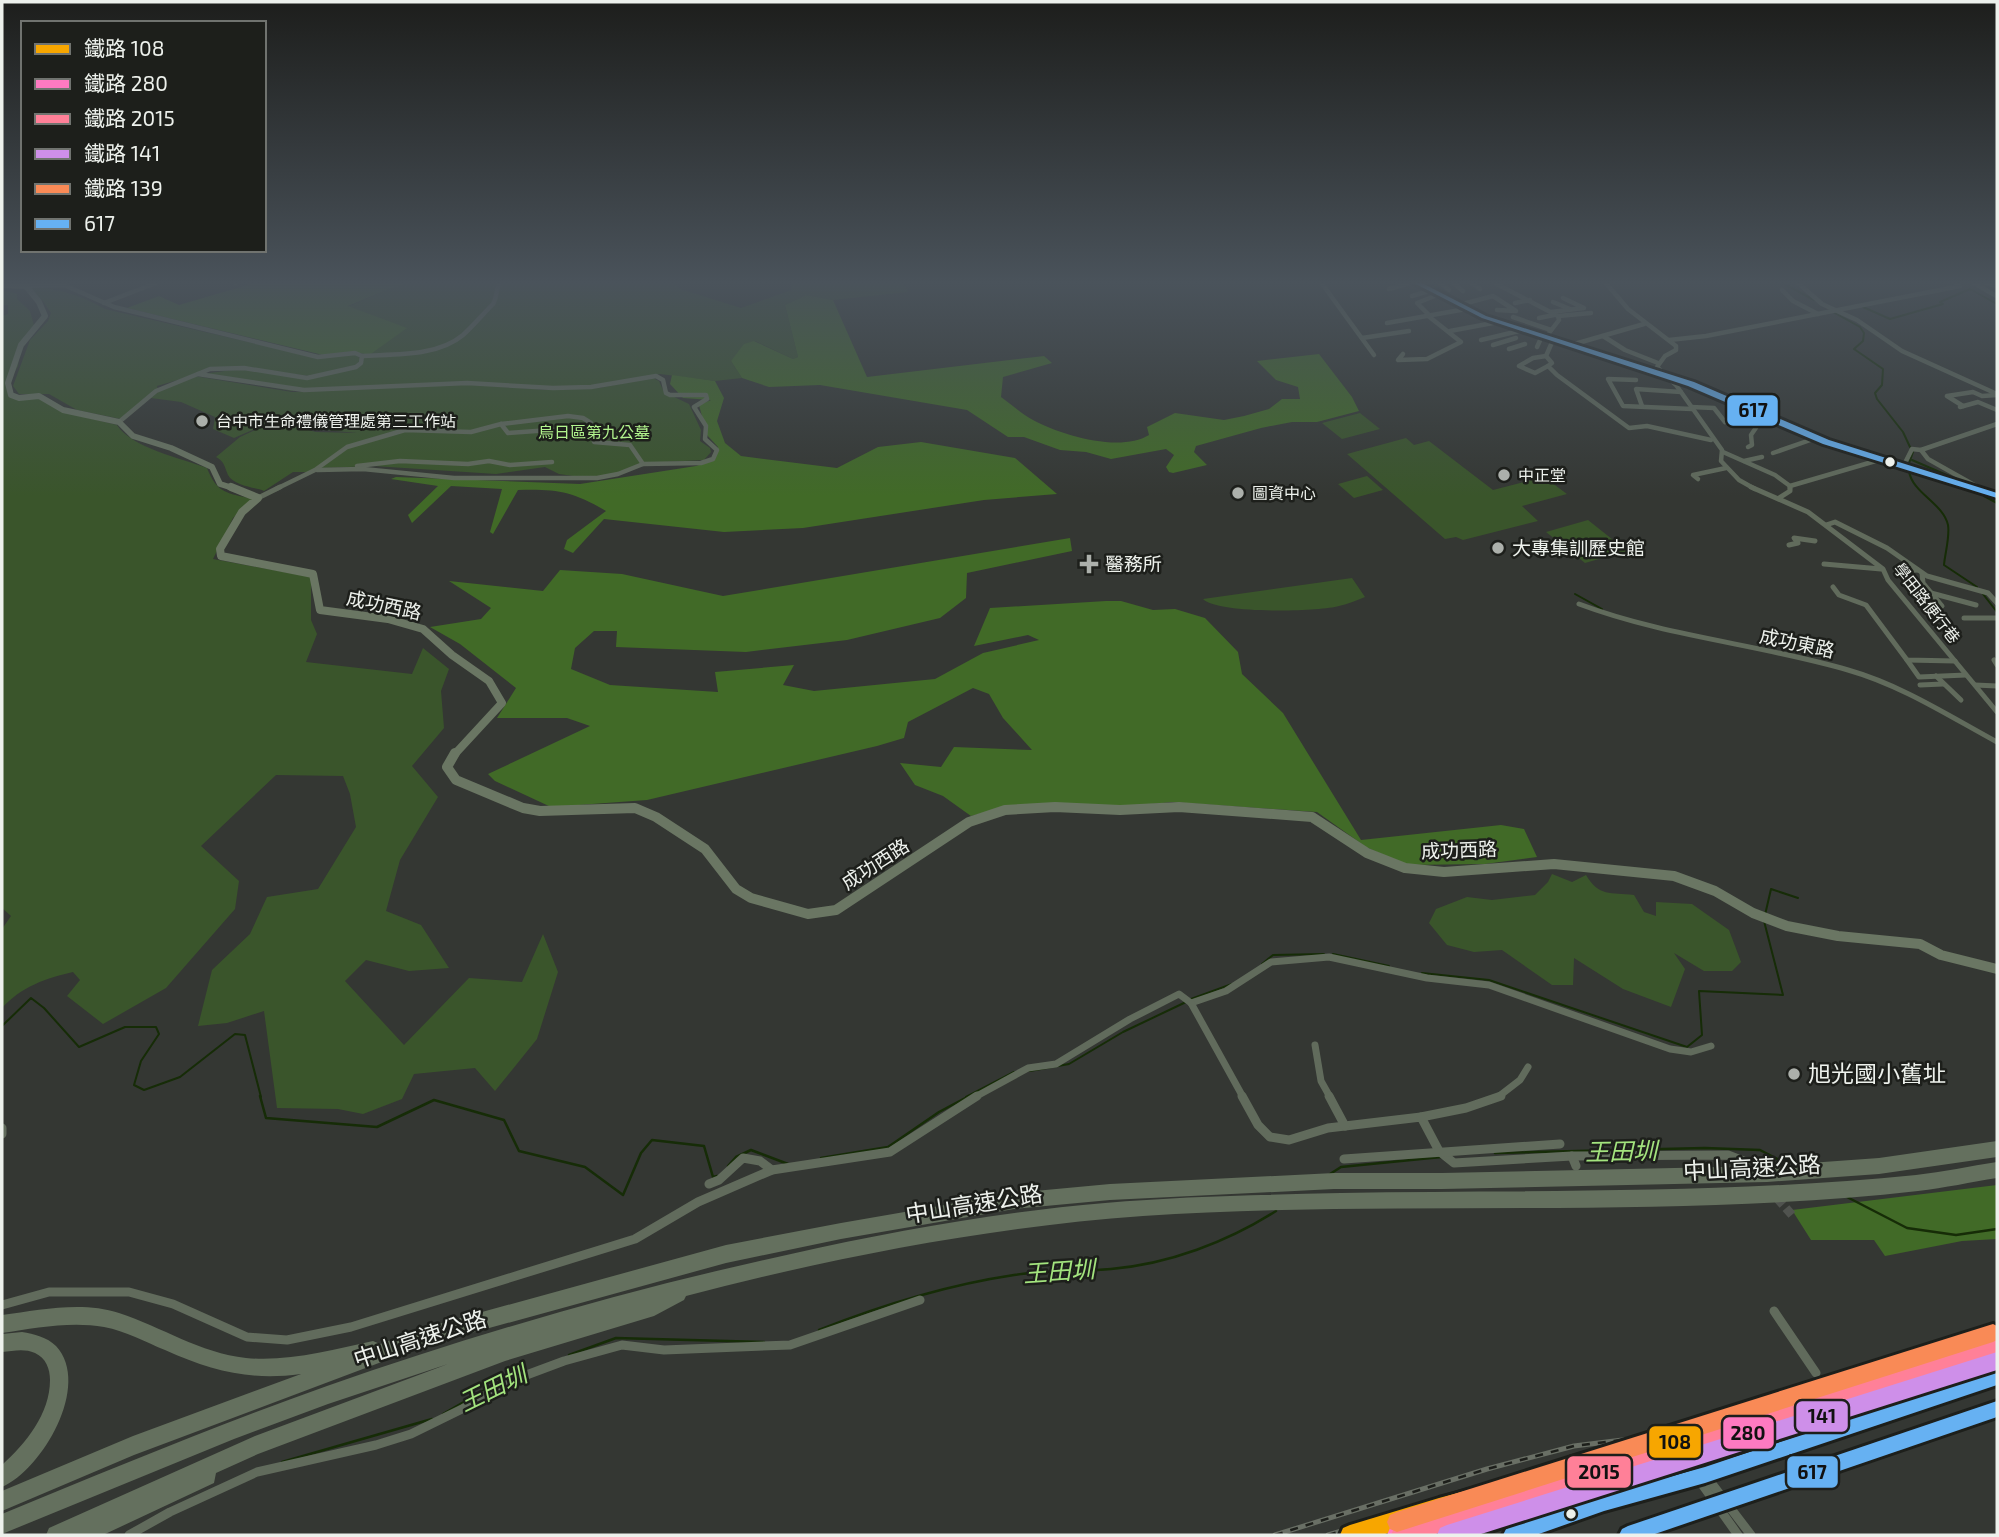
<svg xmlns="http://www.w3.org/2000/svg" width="1999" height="1537" font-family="'Exo 2','Noto Sans TC',sans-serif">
	<rect width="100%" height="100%" fill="#343733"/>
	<g fill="#3a552b">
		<polygon points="416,281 672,281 680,289 741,308 791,290 792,281 902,281 908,292 833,300 806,295 785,305 798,357 793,359 755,341 731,361 742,378 715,381 660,374 600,386 549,388 462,383 291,391 202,374 240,369 307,379 359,367 364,359 406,328 347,307 389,289"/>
		<path d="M38,287C63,290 82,296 105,309L305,355L355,354L361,359L355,367L309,376L241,367L216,369L157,386L158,390L121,419L77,410L49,394H19L13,386L30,340L48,321L51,313L43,301L34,296L32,288Z"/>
		<path d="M2,290L17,294V299L30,311L35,329L20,349L18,366L8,384L12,395L41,398L72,414L117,425C130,447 183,459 207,468C217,494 228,493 253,499L233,518L213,559L311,577V620L317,634L306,662L412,674L423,648L449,669L441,691L444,728L412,766L438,797L400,860L386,911L421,925L449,968L409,971L366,960L345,981L404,1045L469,978L522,982L543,934L558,972L537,1039L495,1091L475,1068L414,1074L402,1099L363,1114L338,1109L277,1108L264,1011L227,1023L198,1026L212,970L250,934L267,897L318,889L356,827L350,794L343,776L276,775L201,846L239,881L235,909L166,988L103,1024L67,996L80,980L73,972C46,978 21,987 2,1008V929L11,916L2,908V316L8,314V305H2Z"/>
		<path d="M194,376L292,392L461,384L548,390L600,388L651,377L659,381L664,392L689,404L701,430L700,441L710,448L711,452L704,460L644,463L612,475L587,478L559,474L545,467L496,474L374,466L321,468L348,448L387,436L354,444L310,472H293L264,491C254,487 234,486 228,475C224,466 225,462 216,457L240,437L274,421L316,432L357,433L314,429L278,419L234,438L213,429L215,417L181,402L151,398L159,391Z"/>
		<polygon points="1360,413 1380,429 1342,439 1322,423"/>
		<polygon points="1406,438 1414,445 1429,441 1493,490 1544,477 1567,494 1522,506 1538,521 1463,540 1456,537 1445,539 1347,454"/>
		<polygon points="1367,476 1383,490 1354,498 1338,484"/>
		<polygon points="1588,520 1627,551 1585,563 1546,532"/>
		<path d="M1352,578L1365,597C1357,600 1348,604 1339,606C1317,612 1218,614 1203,599Z"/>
		<path d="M1552,874L1572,882L1586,875C1599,897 1610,892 1634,895L1644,912L1656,916V902L1692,904L1729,930L1741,962L1732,971H1704L1674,953L1685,969L1671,1007L1623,989L1574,958L1573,985H1552L1502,950L1474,952L1447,945L1429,923L1436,909L1467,897L1492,900L1535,895L1548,882Z"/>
	</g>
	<g fill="#416a27">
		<polygon points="261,281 416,281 389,289 348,306 407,328 364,359 365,354 349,352 323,355 127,308 159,296 179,305"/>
		<path d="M806,295L833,300L867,377L1044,356L1052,363L1003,377L1001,397C1012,405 1022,414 1033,420C1061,435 1120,453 1149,435L1147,427L1175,413L1224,420L1244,416L1269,409L1282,399H1300L1298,387L1276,380L1257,361L1319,354L1352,397L1359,411L1317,422H1292L1261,428L1196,446L1194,452L1207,465L1173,473L1169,472L1166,467L1174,455L1166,449L1111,459L1086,452L1060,450L1024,437H1008L967,410L820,385L769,387L742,378L731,361L744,344L754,341L793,359L798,357L785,305Z"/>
		<path d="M672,375L715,381L724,398L717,421L725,443L741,456L837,468L878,447L921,442L1015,458L1057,494L984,500L803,528L724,532L604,519L573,553L564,549L567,540L606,511C572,491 556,489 518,490L493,534L490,532L502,489L451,486L412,523L408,515L438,486L391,479L396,477L580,484L696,466L713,460L718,447L707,435L699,405L711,400L683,398L670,384Z"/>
		<polygon points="1070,538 1072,551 967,573 966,598 940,618 847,640 746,652 616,647 617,631 594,631 575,648 571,669 610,685 718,692 715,672 794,665 783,685 814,691 935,679 983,653 1039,640 1028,635 974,646 990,608 1106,601 1121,601 1153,610 1175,609 1205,618 1238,652 1242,674 1283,713 1361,840 1501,825 1524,829 1537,857 1485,864 1406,865 1366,847 1317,812 1172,802 1112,808 1013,805 971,816 943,796 915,785 900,763 941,767 954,747 1032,750 1003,718 989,694 973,688 908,722 904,738 877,746 647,800 551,807 495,781 488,774 590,726 567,718 497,718 516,688 460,644 430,627 481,619 491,608 449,581 543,591 560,570 622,574 723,596"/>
		<polygon points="1997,1185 1997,1239 1962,1241 1885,1256 1874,1240 1811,1240 1792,1210"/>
	</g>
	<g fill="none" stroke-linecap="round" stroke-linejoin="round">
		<g stroke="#162c07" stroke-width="2">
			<polyline points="1779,281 1814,300"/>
			<polyline points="1863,307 1890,319 1943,304 1940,302 1970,289 1997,304"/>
			<polyline points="1833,312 1860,327 1864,333 1863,341 1854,349 1883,369 1882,385 1875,393 1877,399 1903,432 1910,447"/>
			<polyline points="1912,460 1965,483"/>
			<polyline points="1908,466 1913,452"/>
			<path d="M1909,471C1912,493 1943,503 1948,525C1950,537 1945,553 1944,565L1977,587"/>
			<polyline points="1984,496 1997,503"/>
			<polyline points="1575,594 1602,609"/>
			<polyline points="1983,594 1997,612"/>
			<polyline points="1765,915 1771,889 1798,898"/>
			<polyline points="1333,954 1389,966"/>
			<polyline points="1262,964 1273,955 1324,954"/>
			<polyline points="1422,973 1489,980 1687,1047 1702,1035 1699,991 1783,995 1764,921"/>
			<polyline points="1191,999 1232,984"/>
			<polyline points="2,1026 31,998 44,1008 79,1047 125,1027 156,1027 159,1034 141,1061 134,1085 144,1090 180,1077 235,1034 245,1035 261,1097"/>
			<polyline points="1030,1071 1069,1064 1123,1032 1186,1002"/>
			<polyline points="966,1097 1014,1072"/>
		</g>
		<g stroke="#162c07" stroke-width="2.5">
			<polyline points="260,1096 266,1118 377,1127 434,1100 504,1120 519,1151 585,1167 623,1195 641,1153 652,1140 704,1146 713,1177 717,1176"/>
			<polyline points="1495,1153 1705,1148 1760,1150 1787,1164"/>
			<polyline points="821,1158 888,1147 939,1112 969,1096"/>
			<polyline points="728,1166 736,1157 751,1150 788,1164"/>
			<polyline points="1330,1174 1341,1167 1441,1157"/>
			<polyline points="1847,1197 1907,1228 1956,1235 1997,1229"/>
			<path d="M819,1330C882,1305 947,1285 1014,1275C1046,1270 1079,1272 1111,1269C1169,1264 1227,1242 1276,1211"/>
			<polyline points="569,1355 616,1338 764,1342"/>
			<polyline points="443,1414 502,1380"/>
			<polyline points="282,1462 432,1419"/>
		</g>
		<polyline stroke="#50534f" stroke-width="9" stroke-dasharray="9 4.5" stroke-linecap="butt" points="1777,1198 1792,1215"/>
		<g stroke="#616b5c" stroke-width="4.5">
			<polyline points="231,281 236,283"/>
			<polyline points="1320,281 1374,355"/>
			<polyline points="1438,281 1449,290"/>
			<polyline points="1451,281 1463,291"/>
			<polyline points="1469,281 1480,289"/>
			<polyline points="1491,281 1558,316 1559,320 1546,337"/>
			<polyline points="1604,281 1628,309 1676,346 1676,350 1665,356 1657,367 1676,385 1722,450 1721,461 1739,480 1755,489"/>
			<polyline points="1796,281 1822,304 1857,320 1902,351 1997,394"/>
			<polyline points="1983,282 1997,286"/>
			<polyline points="26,286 64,285 114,307 318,357 355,353 362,356 361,363 356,367 307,378 244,368 210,369 156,391 119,422"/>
			<polyline points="1389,289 1413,282"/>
			<polyline points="1782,290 1793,301 1818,314"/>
			<polyline points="1412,296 1429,291"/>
			<polyline points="1553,302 1570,309"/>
			<polyline points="104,303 161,281"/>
			<polyline points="1515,303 1530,300"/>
			<polyline points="1459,305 1493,296 1516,311 1497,310"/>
			<polyline points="1551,312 1584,308 1563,298"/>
			<polyline points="1429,315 1417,303 1437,295"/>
			<polyline points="1558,316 1591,313"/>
			<polyline points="1513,317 1551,330"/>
			<polyline points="1539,318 1554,315"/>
			<polyline points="1387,323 1466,309"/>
			<polyline points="1450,331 1498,322"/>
			<polyline points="1603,336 1625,350 1658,363"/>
			<polyline points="1362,338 1409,331"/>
			<polyline points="1481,340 1523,330"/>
			<polyline points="1669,340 1706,336 1960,286 1953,281"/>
			<polyline points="1493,345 1516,338"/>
			<polyline points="1571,345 1644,324"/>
			<polyline points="1537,347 1542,336"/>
			<polyline points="1509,349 1525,344"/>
			<polyline points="1403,354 1398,360 1427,359 1461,342 1427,315"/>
			<path d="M362,356C393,354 437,357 463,335C473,326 483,314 493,304C498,296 495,288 501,281"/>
			<polyline points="1546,356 1552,363 1548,366 1557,375 1629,428 1647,426 1711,440"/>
			<polyline points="1548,366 1535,373 1519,366 1533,358 1546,356 1553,340"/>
			<polyline points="198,374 304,390 467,383 553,388 591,387 656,376 663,380 666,393 670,395 706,395 707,399 694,407 706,426 705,439 717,450 713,459 701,463 643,464 630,445 594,442 591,423 583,418 568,416 501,424 471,432 405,430 347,447 315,470 276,489"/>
			<polyline points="1636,380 1608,379 1623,406 1692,409"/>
			<polyline points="1642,406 1636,389 1681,392"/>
			<polyline points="1963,406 1947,396 1973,392 1982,396 1997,395"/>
			<polyline points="1691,407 1714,408 1725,422"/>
			<polyline points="1960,407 1978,402 1997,410"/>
			<polyline points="501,424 508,433 592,427"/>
			<polyline points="1748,447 1752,445 1751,435 1764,416"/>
			<polyline points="1723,452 1775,475 1790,486"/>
			<polyline points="1773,453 1816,438"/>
			<polyline points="1744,461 1762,457"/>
			<polyline points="357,466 400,461 468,464 489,461 510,465 552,462"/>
			<polyline points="1903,467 1912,449 1921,450"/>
			<polyline points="317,470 363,469 454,478 597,478 618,474 643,464"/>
			<polyline points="1698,479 1693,475 1726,468"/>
			<polyline points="1976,486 1928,459 1921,450 1997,424"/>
			<polyline points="1790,489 1790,486 1879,460"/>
		</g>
		<g stroke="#616b5c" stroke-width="5">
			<polyline points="1751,487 1808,512 1883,569 1888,580 1997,712"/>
			<polyline points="258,498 280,487"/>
			<polyline points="1779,498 1790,491 1790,487"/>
			<polyline points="1826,525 1835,522 1887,548 1927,576 1988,593 1997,603"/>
			<polyline points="1789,545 1798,543 1794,538 1815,541"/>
			<polyline points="1824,564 1881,569"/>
			<polyline points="1896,571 1918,570"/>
			<polyline points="1922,573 1923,583 1942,606"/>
			<polyline points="1833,587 1839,595 1866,605 1907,660 1955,661"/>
			<polyline points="1931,593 1976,605"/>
			<path d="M1579,604C1667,637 1759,644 1848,670C1901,685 1949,716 1997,742"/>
			<polyline points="1964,618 1997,618"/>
			<polyline points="1907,660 1919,677 1966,675"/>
			<polyline points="1994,660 1997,665"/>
			<polyline points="1936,676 1961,700"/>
			<polyline points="1920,685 1943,684"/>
			<polyline points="1975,685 1997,686"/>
		</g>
		<g stroke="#616b5c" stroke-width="7">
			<polyline points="1191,1003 1226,991 1271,962 1329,957 1427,978 1489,985 1670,1049 1691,1052 1711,1046"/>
			<polyline points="1315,1045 1321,1081 1330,1097"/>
			<polyline points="975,1097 1028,1068 1056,1064 1130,1019 1179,994 1191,1003 1243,1097"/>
			<polyline points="1498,1097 1520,1080 1528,1067"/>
		</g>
		<g stroke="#616b5c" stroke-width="9">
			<polyline points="1242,1096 1258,1125 1270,1137 1289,1140 1328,1128 1421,1117 1439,1151 1454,1163 1572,1156 1576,1166"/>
			<polyline points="1329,1096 1345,1126"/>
			<polyline points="1421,1117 1466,1108 1501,1096"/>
			<polyline points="2,1128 2,1134"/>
			<polyline points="1572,1156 1728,1155 1746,1162"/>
			<polyline points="1344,1159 1560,1144"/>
			<polyline points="709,1184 719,1180 743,1158 760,1161 772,1170"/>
			<polyline points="2,1305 49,1292 129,1292 173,1304 247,1337 287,1340 351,1327 635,1239 698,1202 772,1170 890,1152 977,1096"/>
			<polyline points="1774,1311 1816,1373"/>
			<polyline points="1706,1476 1751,1535"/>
			<polyline points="1699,1480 1738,1535"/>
			<polyline points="129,1535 170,1512 257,1472 376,1445 411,1434 462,1409 505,1383 564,1361 622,1345 664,1350 790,1345 920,1300"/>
		</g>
		<g stroke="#6a7663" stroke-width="6">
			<polyline points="1412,281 1484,317 1691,384 1826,442 1975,489"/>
			<polyline points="2,285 26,286 39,302 45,316 21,345 8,383 11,395 19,398 39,396 63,410 119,422 133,436 171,448 212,467 220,484 236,489"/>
		</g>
		<g stroke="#6a7663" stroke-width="8">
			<polyline points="231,487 258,498 242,512 220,549 221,556 313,574 320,610 388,619 423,629 452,655 489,681 502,703 454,755"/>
			<polyline points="1969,487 1997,496"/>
		</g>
		<polyline stroke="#6a7663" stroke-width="10" points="455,753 447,767 456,780 523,808 540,811 635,808 656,817 705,849 736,889 751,898 808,914 836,910 969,822 1005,810 1055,807 1120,810 1179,807 1312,817 1367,853 1405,868 1444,872 1554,864 1674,876 1715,891 1753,913 1787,926 1838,936 1920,944 1941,955 1997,969"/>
		<g fill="#687361" fill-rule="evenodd">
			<polygon points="1997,1369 1997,1385 1705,1483 1604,1511 1536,1535 1503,1535 1506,1529 1512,1526 1604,1495 1705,1467"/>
			<polygon points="1997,1401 1997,1417 1652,1535 1619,1535 1622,1529 1628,1526"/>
		</g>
		<g fill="#64705e" fill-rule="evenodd">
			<polygon points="1966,281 1975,281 1997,294 1997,299"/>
			<path d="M1997,1141V1157L1879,1174L1767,1182L1442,1189H1334L1110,1200L1014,1209L841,1239L726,1263L424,1346L134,1455L2,1511V1491L133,1436L301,1374C250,1381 212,1371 165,1350C145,1342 126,1331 104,1327C71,1321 35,1328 2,1333V1315C40,1310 82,1301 119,1313C162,1327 200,1353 246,1358C288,1362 332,1350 373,1341L380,1344L424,1328L726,1245L841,1223L1014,1193L1110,1184L1334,1173H1442L1767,1166L1879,1158Z"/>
			<path d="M1997,1162V1178C1971,1182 1945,1188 1918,1191C1661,1220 1401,1199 1143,1216C989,1227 835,1257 686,1296L684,1300L654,1316L505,1361L258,1454L216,1473L214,1483L103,1535H46L49,1528L255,1436L448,1364L328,1404L234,1439L2,1534V1514C109,1470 217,1425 327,1386C478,1333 634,1288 791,1254C894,1231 999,1212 1105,1203C1183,1196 1262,1195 1341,1193C1532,1190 1725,1194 1916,1175C1943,1172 1970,1166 1997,1162Z"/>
			<path d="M22,1332C34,1334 47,1337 56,1346C92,1385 42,1470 2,1487V1465C26,1443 50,1414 50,1380C50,1369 46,1358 35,1353C24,1348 13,1351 2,1352V1334Z"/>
		</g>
		<g stroke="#696f65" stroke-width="5">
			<g id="rail">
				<polyline points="1275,1535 1487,1469 1574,1446 1695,1431 1759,1416"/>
				<polyline points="1328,1535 1613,1450"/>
			</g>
		</g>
		<use href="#rail" stroke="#1d1f1b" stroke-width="2.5" stroke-dasharray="8" stroke-linecap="butt"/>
		<g stroke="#1d1f1b" stroke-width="6">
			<g id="bus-1">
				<polygon points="1410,281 1418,281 1486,316 1694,382 1829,440 1997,493 1997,498 1823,444 1688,386 1482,318"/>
				<polygon points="1997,1369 1997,1385 1705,1483 1604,1511 1536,1535 1503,1535 1506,1529 1512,1526 1604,1495 1705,1467"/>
				<polygon points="1997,1401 1997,1417 1652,1535 1619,1535 1622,1529 1628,1526"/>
			</g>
		</g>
		<use href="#bus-1" fill="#66b1f2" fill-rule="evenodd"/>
		<g stroke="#1d1f1b" stroke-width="6">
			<polygon id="rail-1" points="1997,1330 1997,1348 1612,1472 1439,1518 1382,1535 1340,1535 1343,1528 1350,1525 1439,1498 1612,1452"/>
		</g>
		<g stroke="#1d1f1b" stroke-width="6">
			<polygon id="rail-2" points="1997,1345 1997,1363 1616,1485 1432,1535 1387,1535 1390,1528 1397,1525 1616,1465"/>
		</g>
		<g stroke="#1d1f1b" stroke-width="6">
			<polygon id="rail-3" points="1997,1337 1997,1355 1432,1535 1391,1535 1394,1528 1401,1525"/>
		</g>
		<g stroke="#1d1f1b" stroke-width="6">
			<polygon id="rail-4" points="1997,1352 1997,1370 1478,1535 1437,1535 1440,1528 1447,1525"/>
		</g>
		<g stroke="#1d1f1b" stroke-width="6">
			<polygon id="rail-5" points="1993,1324 1997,1326 1997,1340 1993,1342 1397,1532 1390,1529 1387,1522 1390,1515 1397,1512"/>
		</g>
		<use href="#rail-1" fill="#f7a600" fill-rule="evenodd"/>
		<use href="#rail-2" fill="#fe7ac1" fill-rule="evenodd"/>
		<use href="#rail-3" fill="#ff8098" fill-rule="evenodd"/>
		<use href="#rail-4" fill="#ce8fe9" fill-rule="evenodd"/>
		<use href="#rail-5" fill="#f98a56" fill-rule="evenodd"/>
	</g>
	<linearGradient id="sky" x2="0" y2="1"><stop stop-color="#1d1e1c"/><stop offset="0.57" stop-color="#4a535b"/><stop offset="1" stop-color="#4a535b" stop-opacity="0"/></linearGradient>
	<rect width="1999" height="496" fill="url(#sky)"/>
	<g fill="#acb0ab" stroke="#1d1f1b" stroke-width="2.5">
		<circle cx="202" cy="421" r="7"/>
		<circle cx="1504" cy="475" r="7"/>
		<circle cx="1238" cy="493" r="7"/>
		<circle cx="1498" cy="548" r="7"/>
		<path d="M1085.5 553.5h7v7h7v7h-7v7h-7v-7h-7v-7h7z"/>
		<circle cx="1794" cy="1074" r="7"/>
	</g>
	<g fill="#edf1ec" stroke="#1d1f1b" stroke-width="2.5">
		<circle cx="1890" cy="462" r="6"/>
		<circle cx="1571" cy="1514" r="6"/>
	</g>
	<g text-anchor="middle" stroke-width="5" stroke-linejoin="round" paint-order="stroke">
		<g font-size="16" fill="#edf1ec" stroke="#1d1f1b" text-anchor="start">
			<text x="216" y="427">台中市生命禮儀管理處第三工作站</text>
			<text x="1518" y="481">中正堂</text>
			<text x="1252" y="499">圖資中心</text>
		</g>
		<g font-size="16" fill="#b1f38d" stroke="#1d1f1b">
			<text x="594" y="438">烏日區第九公墓</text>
		</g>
		<g font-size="16" fill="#edf1ec" stroke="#1d1f1b">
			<text transform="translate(1927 603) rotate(52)" y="6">學田路便行巷</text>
		</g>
		<g font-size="19" fill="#edf1ec" stroke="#1d1f1b" text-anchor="start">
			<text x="1512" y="555">大專集訓歷史館</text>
			<text x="1105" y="571">醫務所</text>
		</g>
		<g font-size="19" fill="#edf1ec" stroke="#1d1f1b">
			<text transform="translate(384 605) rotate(12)" y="7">成功西路</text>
			<text transform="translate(1797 643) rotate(12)" y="7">成功東路</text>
			<text transform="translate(1459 850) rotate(-2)" y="7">成功西路</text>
			<text transform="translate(875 864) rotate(-33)" y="7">成功西路</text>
		</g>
		<g font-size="23" fill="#edf1ec" stroke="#1d1f1b" text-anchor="start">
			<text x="1808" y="1082">旭光國小舊址</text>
		</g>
		<g font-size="23" fill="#edf1ec" stroke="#1d1f1b">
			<text transform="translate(1752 1168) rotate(-3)" y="8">中山高速公路</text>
			<text transform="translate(974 1204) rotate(-9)" y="8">中山高速公路</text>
			<text transform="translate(420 1339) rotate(-18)" y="8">中山高速公路</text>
		</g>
		<g font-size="24" font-style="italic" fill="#a3e47e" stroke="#1d1f1b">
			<text transform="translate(1621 1152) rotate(-1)" y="8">王田圳</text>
			<text transform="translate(1059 1272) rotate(-4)" y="8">王田圳</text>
			<text transform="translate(493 1389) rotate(-26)" y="8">王田圳</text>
		</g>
	</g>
	<g stroke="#1d1f1b" stroke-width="2.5">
		<rect x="1726" y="394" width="53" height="33" rx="7" fill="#66b1f2"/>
		<rect x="1795" y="1400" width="54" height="33" rx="7" fill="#ce8fe9"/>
		<rect x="1722" y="1416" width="53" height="34" rx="7" fill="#fe7ac1"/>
		<rect x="1648" y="1425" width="54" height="34" rx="7" fill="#f7a600"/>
		<rect x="1786" y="1455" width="53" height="34" rx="7" fill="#66b1f2"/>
		<rect x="1566" y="1455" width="66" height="34" rx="7" fill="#ff8098"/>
	</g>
	<g font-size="19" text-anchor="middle" font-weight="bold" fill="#111">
		<text x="1753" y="417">617</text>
		<text x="1822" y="1423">141</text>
		<text x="1748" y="1440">280</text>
		<text x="1675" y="1449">108</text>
		<text x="1812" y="1479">617</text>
		<text x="1599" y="1479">2015</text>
	</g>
	<rect width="1999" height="1537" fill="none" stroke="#edf1ec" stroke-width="7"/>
	<rect x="21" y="21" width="245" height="231" fill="#1d1f1b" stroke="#70736f" stroke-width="2"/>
	<rect x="35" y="44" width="35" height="10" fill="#f7a600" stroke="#70736f" stroke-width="2"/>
	<text x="84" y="56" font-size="21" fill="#edf1ec">鐵路 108</text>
	<rect x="35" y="79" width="35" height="10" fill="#fe7ac1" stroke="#70736f" stroke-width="2"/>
	<text x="84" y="91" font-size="21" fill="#edf1ec">鐵路 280</text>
	<rect x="35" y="114" width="35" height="10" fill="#ff8098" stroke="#70736f" stroke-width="2"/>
	<text x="84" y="126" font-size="21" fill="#edf1ec">鐵路 2015</text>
	<rect x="35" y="149" width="35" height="10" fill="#ce8fe9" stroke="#70736f" stroke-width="2"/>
	<text x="84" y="161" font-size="21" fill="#edf1ec">鐵路 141</text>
	<rect x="35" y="184" width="35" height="10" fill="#f98a56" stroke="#70736f" stroke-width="2"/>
	<text x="84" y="196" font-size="21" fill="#edf1ec">鐵路 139</text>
	<rect x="35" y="219" width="35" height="10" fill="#66b1f2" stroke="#70736f" stroke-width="2"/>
	<text x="84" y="231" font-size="21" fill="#edf1ec">617</text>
</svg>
